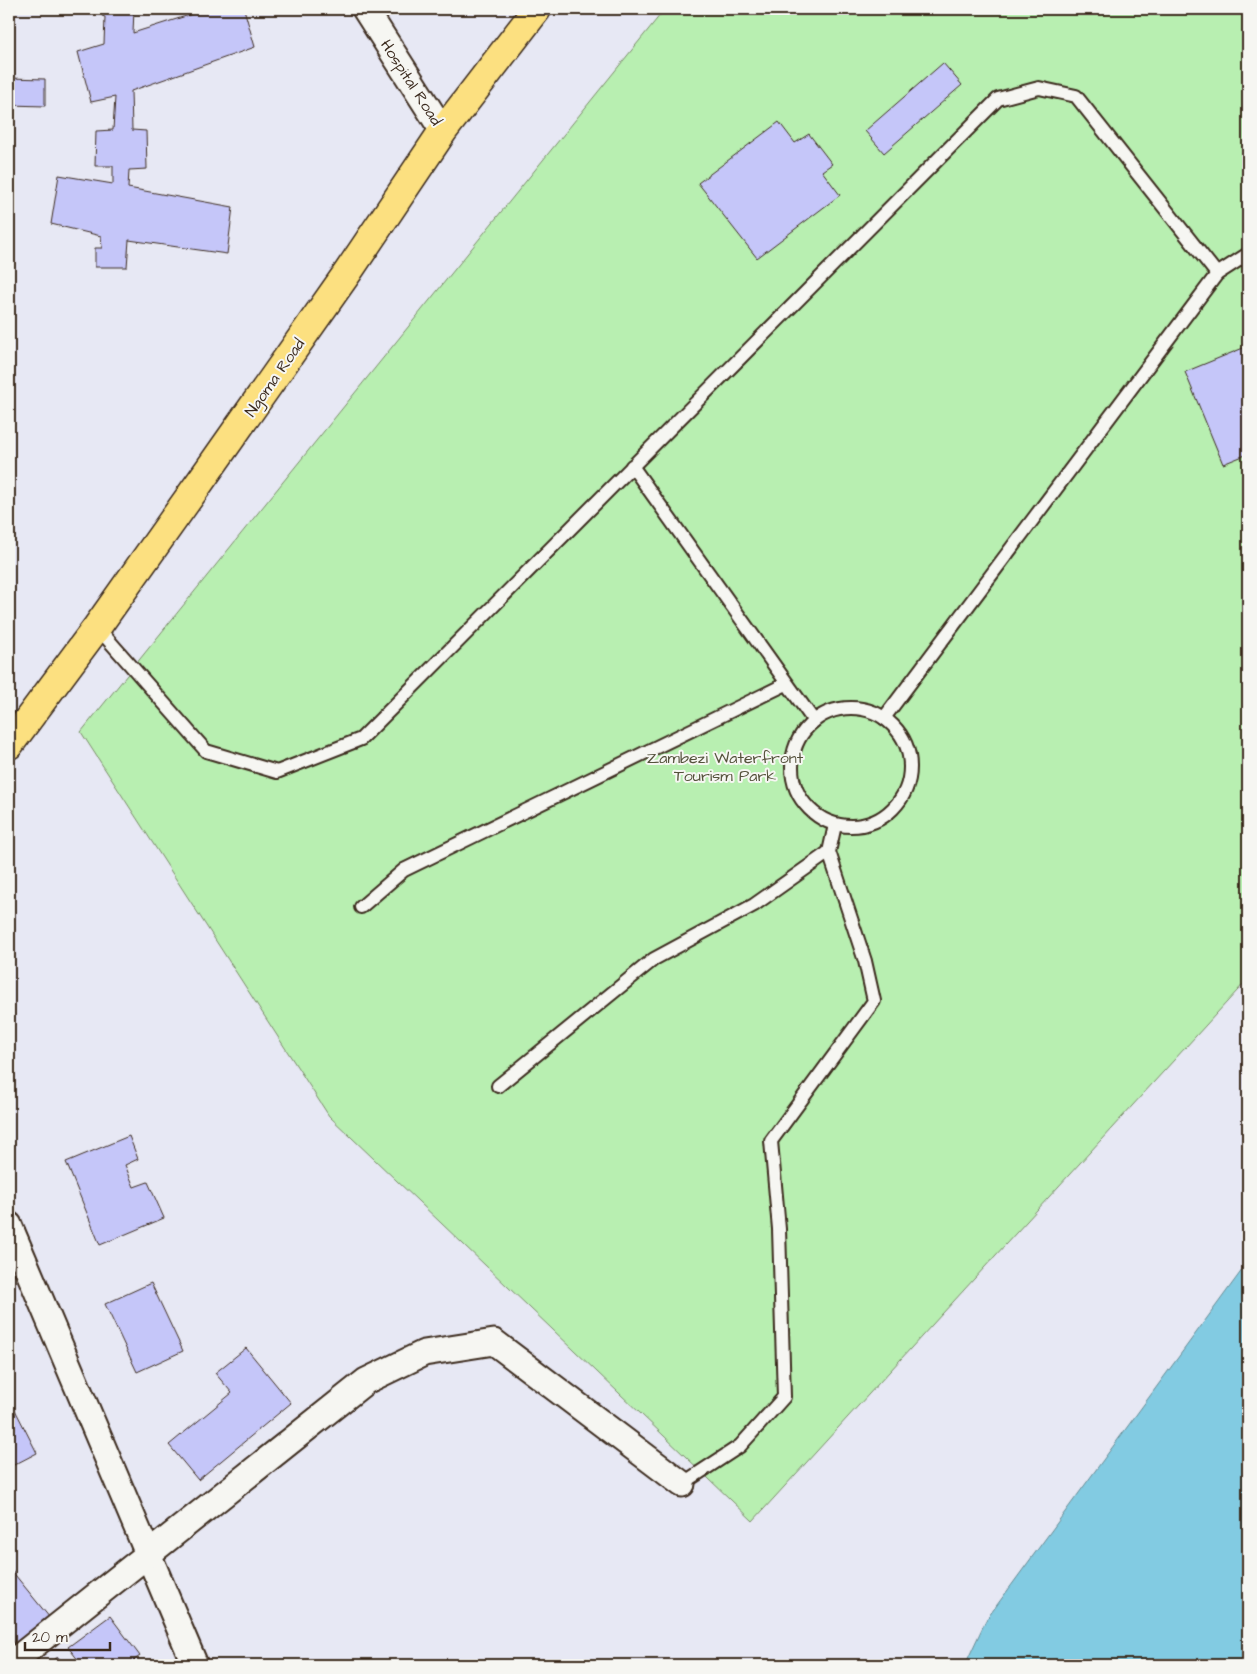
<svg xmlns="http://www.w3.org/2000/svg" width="1257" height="1674" font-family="'Architects Daughter',sans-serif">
	<rect width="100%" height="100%" fill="#e7e8f4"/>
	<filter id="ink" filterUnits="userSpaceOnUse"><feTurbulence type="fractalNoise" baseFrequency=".02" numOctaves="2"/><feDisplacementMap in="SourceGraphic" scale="10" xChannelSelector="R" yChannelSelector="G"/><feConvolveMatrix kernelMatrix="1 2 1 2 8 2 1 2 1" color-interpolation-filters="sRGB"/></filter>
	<g filter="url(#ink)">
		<polygon fill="#b8efb1" stroke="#7a8c68" points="665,9 1248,9 1248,979 753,1521 329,1116 81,732"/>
		<polygon fill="#82cbe2" stroke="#668b94" points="1248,1262 1248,1665 965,1665 986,1620"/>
		<g fill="#c5c6f9" stroke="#3b2a1e">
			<polygon points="102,9 134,9 133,33 208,9 244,9 255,47 131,91 132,130 146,131 147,169 129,170 128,188 233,207 227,254 129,240 127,267 95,267 95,248 102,248 101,236 51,224 59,175 113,184 113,166 95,166 96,131 113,130 115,97 91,102 78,52 104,44 105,17 102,16"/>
			<polygon points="943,63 962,85 884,153 865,131"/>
			<polygon points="9,78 45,79 45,106 9,105"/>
			<polygon points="779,122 795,143 809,134 832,164 822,171 840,195 757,258 698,183"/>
			<polygon points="1248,346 1248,454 1223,464 1185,372"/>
			<polygon points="129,1136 138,1159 125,1165 134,1187 148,1182 164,1218 100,1245 66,1162"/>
			<polygon points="151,1283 183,1351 137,1372 105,1304"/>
			<polygon points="246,1348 291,1403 198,1480 169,1445 232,1393 215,1373"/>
			<polygon points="9,1398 37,1453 10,1467 9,1464"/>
			<polygon points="11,1570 50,1618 9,1652 9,1572"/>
			<polygon points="110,1616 140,1656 130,1663 132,1665 82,1665 68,1647"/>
			<polygon points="58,1657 65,1665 46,1665"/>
		</g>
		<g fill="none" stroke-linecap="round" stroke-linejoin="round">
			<g stroke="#3b2a1e" stroke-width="16">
				<g id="lane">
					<polyline points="632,466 814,721"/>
					<polyline points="97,627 206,751 277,772 361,739 998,99 1039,88 1076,96 1217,274"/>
					<circle cx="851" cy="767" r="59"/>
					<polyline points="884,718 1217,274 1248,254"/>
					<polyline points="361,907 404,870 786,684"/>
					<polyline points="498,1086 654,959 754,905 829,852"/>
					<polyline points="682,1484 740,1446 784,1397 779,1229 771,1141 874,1001 865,961 829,852 835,825"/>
				</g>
			</g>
			<g stroke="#3b2a1e" stroke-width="29">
				<g id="street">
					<polyline points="365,9 443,131"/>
					<polyline points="9,1225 195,1665"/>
					<polyline points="9,1665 366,1381 424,1353 494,1342 682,1484"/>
				</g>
			</g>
			<g stroke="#3b2a1e" stroke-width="31">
				<polyline id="highway" points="9,745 97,627 200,482 348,272 443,131 537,9"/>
			</g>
			<use href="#lane" stroke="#f6f6f2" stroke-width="12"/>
			<use href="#street" stroke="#f6f6f2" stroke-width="25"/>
			<use href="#highway" stroke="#fce080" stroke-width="28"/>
		</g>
	</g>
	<g text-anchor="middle" stroke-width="4" stroke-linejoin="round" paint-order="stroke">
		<g font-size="16" fill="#3b2a1e" stroke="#f6f6f2">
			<text transform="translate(412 82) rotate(57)" y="6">Hospital Road</text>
			<text transform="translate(274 377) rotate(-55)" y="6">Ngoma Road</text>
		</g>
		<g font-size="16" fill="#54513b" stroke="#f6f6f2">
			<text x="725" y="763">Zambezi Waterfront<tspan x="725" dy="18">Tourism Park</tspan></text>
		</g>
	</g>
	<rect width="1257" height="1674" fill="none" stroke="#f6f6f2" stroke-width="30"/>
	<rect x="15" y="15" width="1227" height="1644" fill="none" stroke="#3b2a1e" stroke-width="2" filter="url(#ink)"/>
	<path d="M25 1642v8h85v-8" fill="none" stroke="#3b2a1e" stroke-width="2.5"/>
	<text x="32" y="1642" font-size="15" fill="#3b2a1e" stroke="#f6f6f2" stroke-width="4" paint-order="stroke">20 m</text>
</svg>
